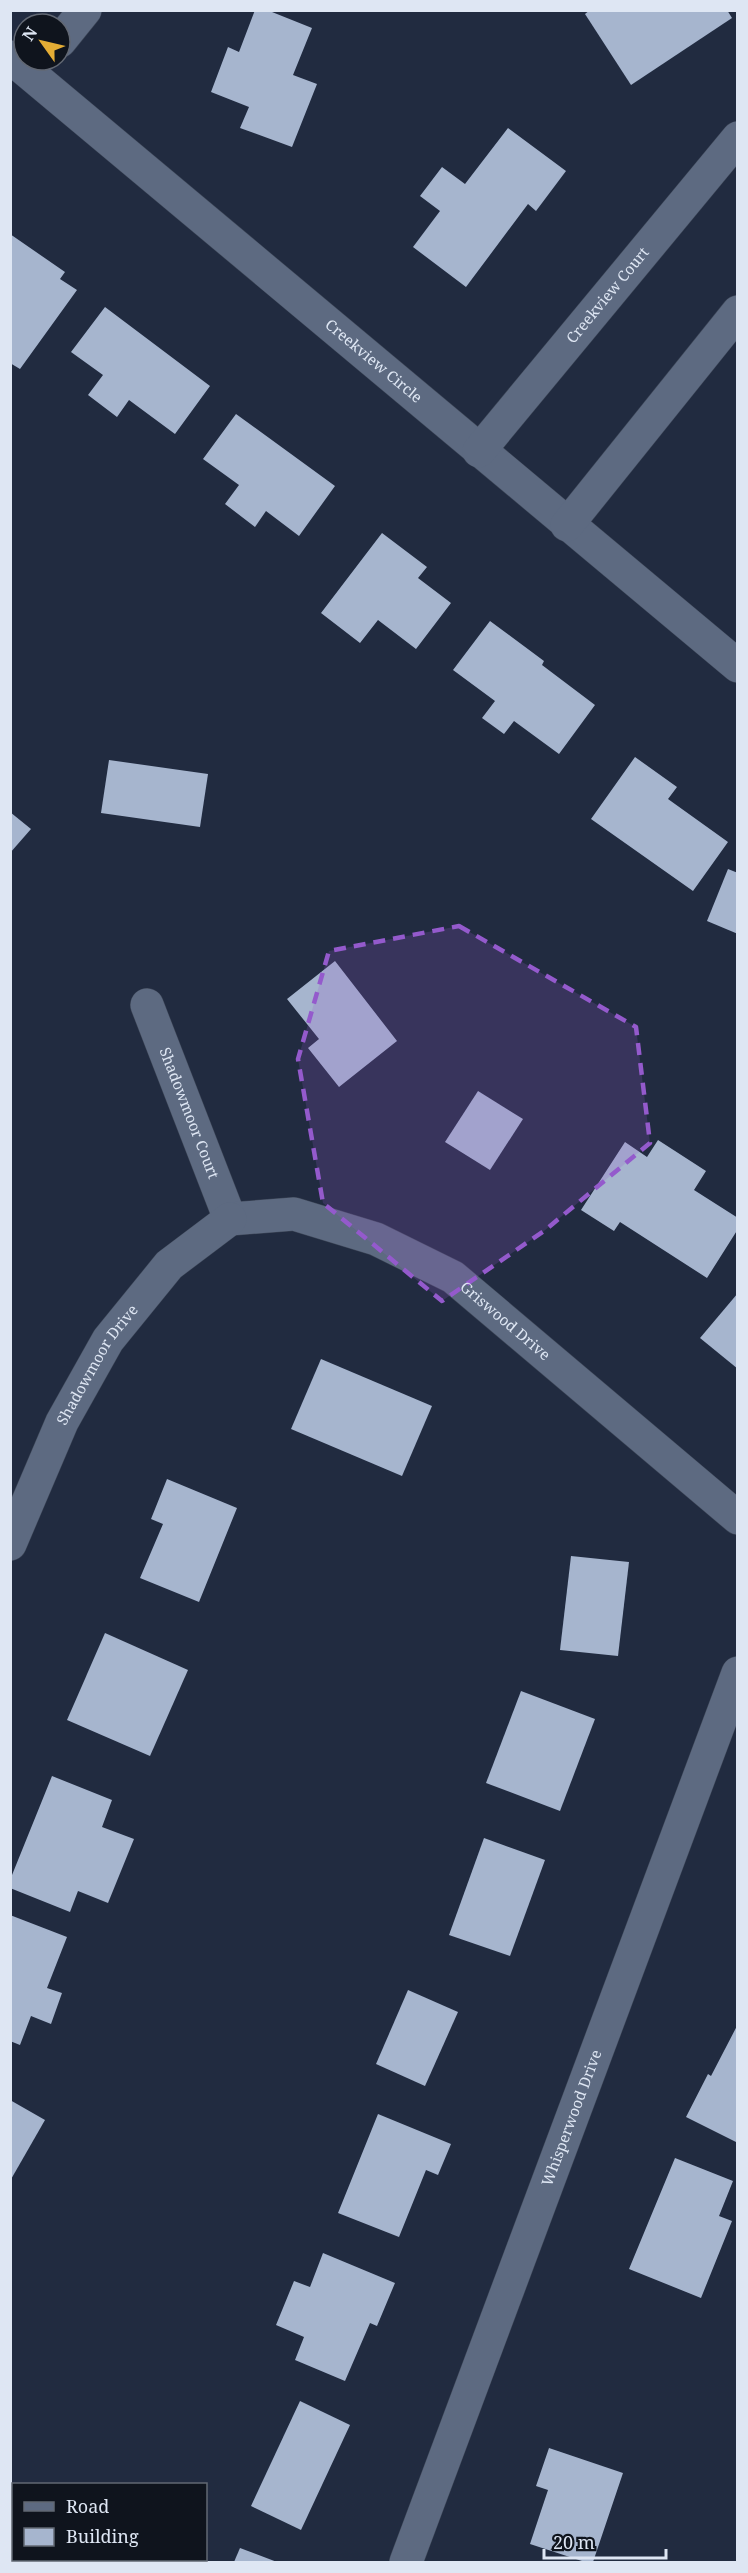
<svg xmlns="http://www.w3.org/2000/svg" width="748" height="2573" font-family="'Noto Serif',serif">
	<rect width="100%" height="100%" fill="#212b40"/>
	<g fill="#a6b5ce">
		<polygon points="255,10 267,10 312,28 293,75 317,84 292,147 240,128 249,107 211,92 228,47 239,52"/>
		<polygon points="590,10 727,10 732,18 631,85 585,14"/>
		<polygon points="508,128 566,171 536,211 528,204 466,287 413,247 440,211 420,196 442,167 465,184"/>
		<polygon points="10,234 65,272 60,279 77,290 20,369 10,363"/>
		<polygon points="105,307 210,386 175,434 129,400 117,417 88,395 103,375 71,352"/>
		<polygon points="236,414 335,486 299,536 266,511 255,527 225,504 239,485 203,459"/>
		<polygon points="382,533 427,567 418,578 451,603 416,649 378,620 360,643 321,613"/>
		<polygon points="490,621 544,661 542,665 595,705 559,754 514,721 504,734 482,718 495,701 453,670"/>
		<polygon points="635,757 677,787 668,799 728,842 693,891 591,819"/>
		<polygon points="109,760 208,774 200,827 101,813"/>
		<polygon points="10,812 31,829 10,853"/>
		<polygon points="728,869 738,873 738,934 707,921"/>
		<polygon points="335,961 397,1041 339,1087 308,1048 319,1039 287,999"/>
		<polygon points="478,1091 523,1119 490,1170 445,1142"/>
		<polygon points="658,1140 706,1171 694,1190 738,1218 738,1229 707,1278 620,1222 614,1231 581,1210 625,1142 647,1157"/>
		<polygon points="738,1293 738,1369 700,1338"/>
		<polygon points="321,1359 432,1406 402,1476 291,1429"/>
		<polygon points="167,1479 237,1508 199,1602 140,1578 163,1524 151,1519"/>
		<polygon points="571,1556 629,1562 618,1656 560,1650"/>
		<polygon points="105,1633 188,1670 150,1756 67,1720"/>
		<polygon points="521,1691 595,1719 560,1811 486,1783"/>
		<polygon points="52,1776 112,1800 102,1827 134,1839 108,1903 78,1891 70,1912 10,1888 10,1880"/>
		<polygon points="484,1838 545,1860 510,1956 449,1935"/>
		<polygon points="10,1915 67,1937 47,1988 62,1993 51,2024 31,2016 20,2045 10,2041"/>
		<polygon points="408,1990 458,2012 425,2086 376,2064"/>
		<polygon points="738,2024 738,2143 686,2117 708,2074 711,2076"/>
		<polygon points="10,2100 45,2120 10,2181"/>
		<polygon points="378,2114 451,2144 438,2175 426,2170 399,2237 338,2213"/>
		<polygon points="675,2158 733,2181 719,2216 732,2221 701,2298 629,2269"/>
		<polygon points="323,2253 395,2283 377,2326 370,2323 345,2381 295,2360 304,2337 276,2325 294,2281 310,2287"/>
		<polygon points="300,2401 350,2425 301,2530 251,2506"/>
		<polygon points="549,2448 623,2473 593,2562 585,2562 530,2544 548,2490 536,2486"/>
		<polygon points="240,2548 277,2562 234,2562"/>
	</g>
	<g fill="none" stroke-linecap="round" stroke-linejoin="round">
		<g stroke="#3d4657" stroke-width="34">
			<g id="minor">
				<polyline points="60,41 85,10"/>
				<path id="s1" d="M10,57L738,666"/>
				<path id="s2" d="M479,451L738,138"/>
				<polyline points="567,525 738,312"/>
				<path id="s3" d="M147,1005L230,1219"/>
				<path id="s4" d="M230,1219L294,1214L376,1239L453,1277L738,1518"/>
				<path id="s5" d="M10,1544L62,1422L108,1340L169,1265L230,1219"/>
				<path id="s6" d="M406,2562L738,1673"/>
			</g>
		</g>
		<use href="#minor" stroke="#5d6a81" stroke-width="33"/>
	</g>
	<path fill="#945acc" fill-opacity="0.2" stroke="#945acc" stroke-width="4.5" stroke-dasharray="12 8" stroke-linejoin="round" d="M459,926L636,1027L650,1143L544,1231L442,1301L323,1203L298,1059L329,951Z"/>
	<g text-anchor="middle" stroke-width="6" stroke-linejoin="round" paint-order="stroke">
		<g font-size="15" fill="#dee6f3" stroke="#0f141d">
			<text dy="5" stroke="none"><textPath href="#s2" startOffset="202">Creekview Court</textPath></text>
			<text dy="5" stroke="none"><textPath href="#s1" startOffset="474">Creekview Circle</textPath></text>
			<text dy="5" stroke="none"><textPath href="#s3" startOffset="116">Shadowmoor Court</textPath></text>
			<text dy="5" stroke="none"><textPath href="#s4" startOffset="304">Griswood Drive</textPath></text>
			<text dy="5" stroke="none"><textPath href="#s5" startOffset="200">Shadowmoor Drive</textPath></text>
			<text dy="5" stroke="none"><textPath href="#s6" startOffset="474">Whisperwood Drive</textPath></text>
		</g>
	</g>
	<rect width="748" height="2573" fill="none" stroke="#dee6f3" stroke-width="24"/>
	<rect x="12" y="2483" width="195" height="78" fill="#0f141d" stroke="#626873" stroke-width="1.5"/>
	<rect x="24" y="2502" width="30" height="9" fill="#5d6a81" stroke="#626873" stroke-width="1.5"/>
	<text x="66" y="2513" font-size="18" fill="#dee6f3">Road</text>
	<rect x="24" y="2528" width="30" height="18" fill="#a6b5ce" stroke="#626873" stroke-width="1.5"/>
	<text x="66" y="2543" font-size="18" fill="#dee6f3">Building</text>
	<g transform="translate(42 42) rotate(304)"><circle r="28" fill="#0f141d" stroke="#626873" stroke-width="1.5"/>
	<path d="M0-4.5L10 22L0 15L-10 22Z" fill="#e4ad35"/>
	<text y="-9" font-size="16" font-weight="bold" text-anchor="middle" fill="#dee6f3">N</text>
	</g>
	<path d="M544 2549v9h122v-9" fill="none" stroke="#dee6f3" stroke-width="3"/>
	<text x="553" y="2549" font-size="18" fill="#dee6f3" stroke="#0f141d" stroke-width="4.5" paint-order="stroke">20 m</text>
</svg>
